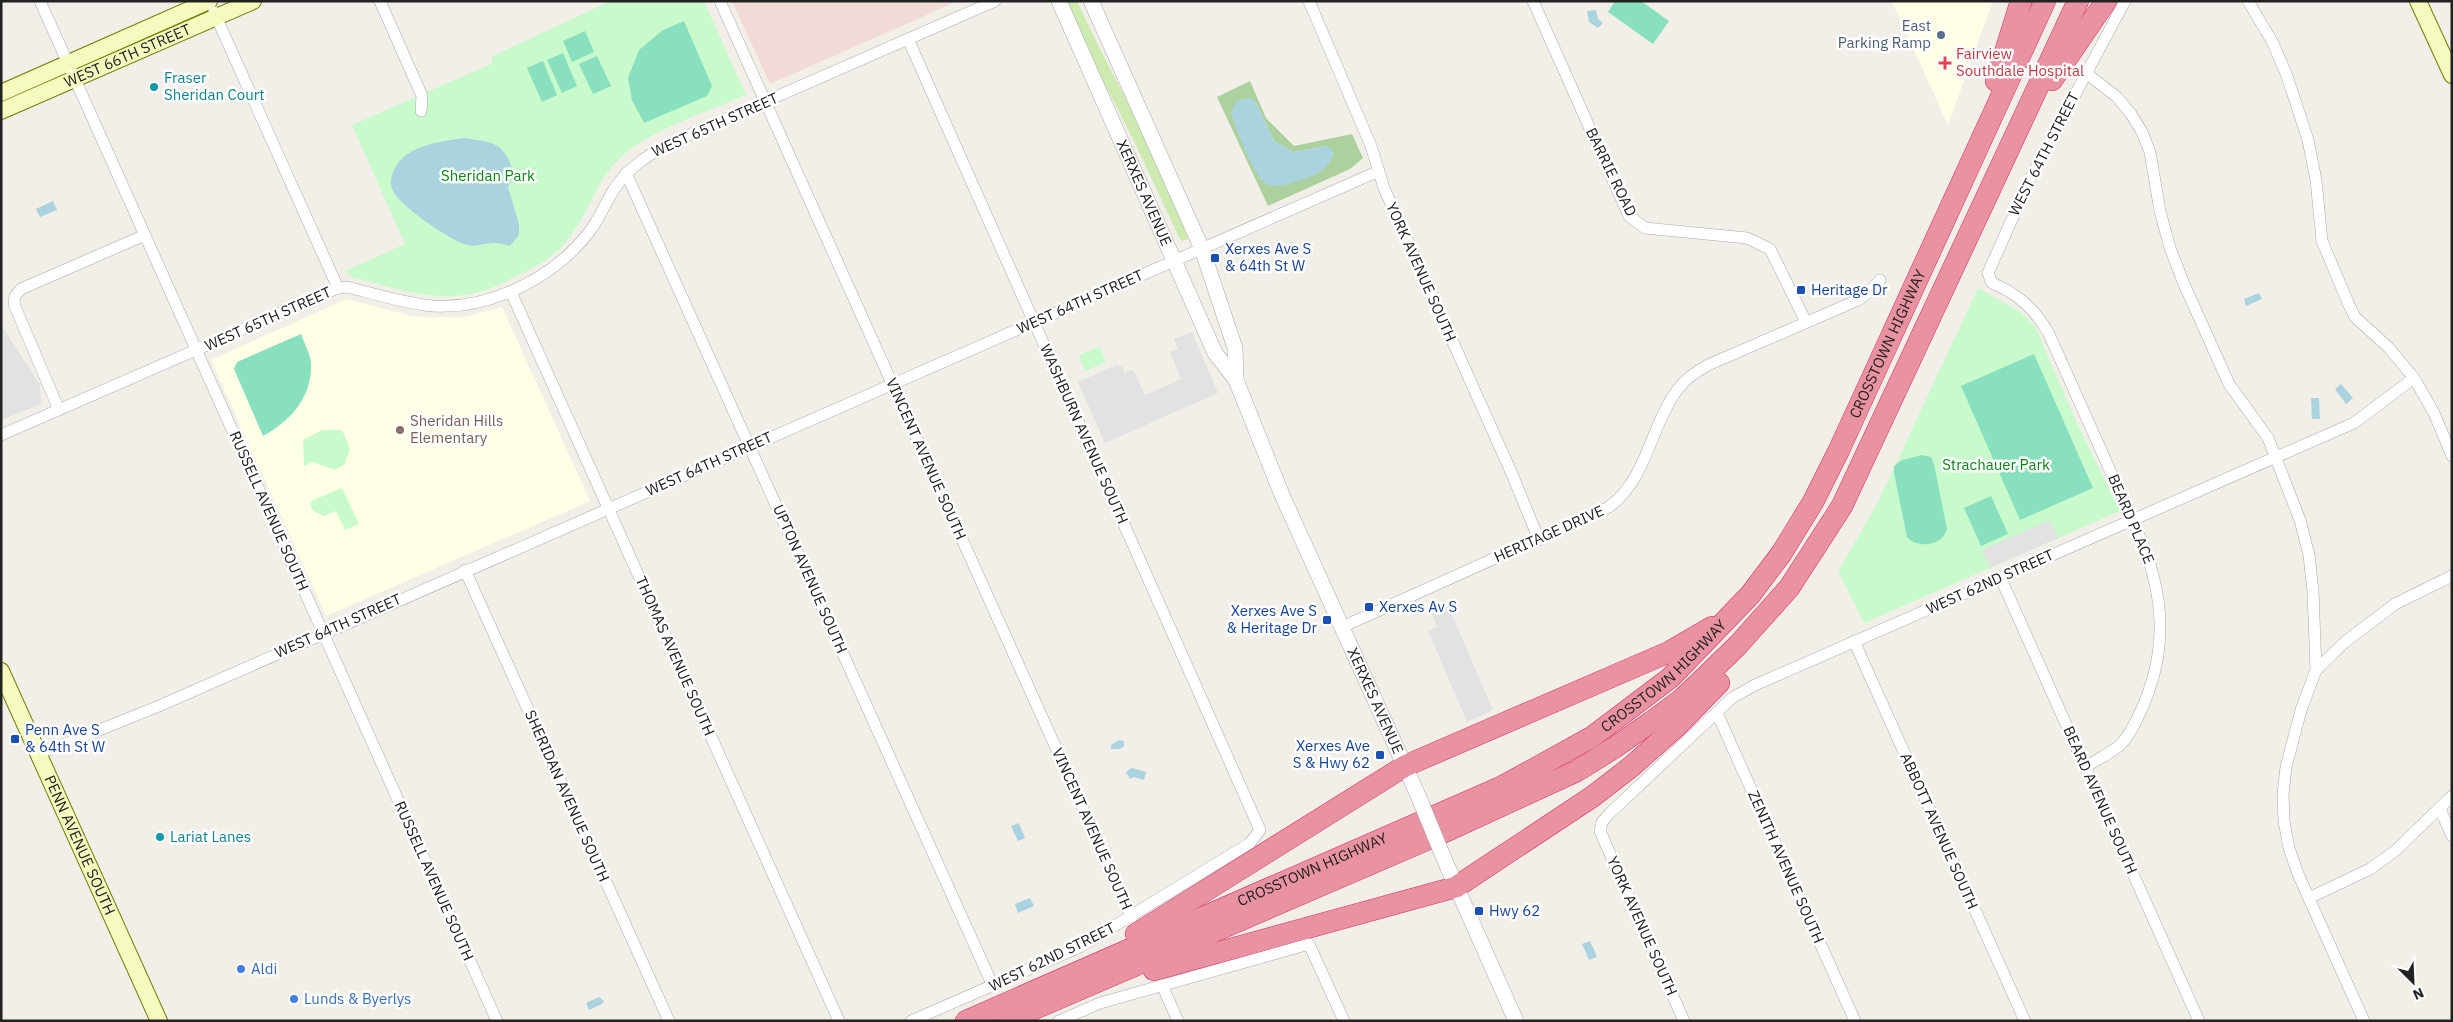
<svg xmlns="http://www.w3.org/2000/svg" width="2453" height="1022" font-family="'IBM Plex Sans',sans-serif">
	<rect width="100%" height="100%" fill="#f2efe9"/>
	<polygon fill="#f2dad9" points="732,1 958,1 770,84"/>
	<g fill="#ffffe5">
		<polygon points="1892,1 1993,1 1948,125"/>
		<polygon points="347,299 411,316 426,317 466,317 502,307 590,501 326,616 211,360"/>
	</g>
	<path fill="#cdebb0" d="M1067,1H1077C1113,81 1161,155 1188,239L1181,241L1178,235L1133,139L1096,67Z"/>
	<path fill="#add19e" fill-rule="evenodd" d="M1250,81L1266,118L1294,146L1352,134L1363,158L1350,169L1268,206L1217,97ZM1255,101L1274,141L1293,152L1328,146L1261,180Z"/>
	<g fill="#c8facc">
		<path d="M610,1H704L746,95C709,111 645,132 618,160C594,183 589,214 568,239C555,256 535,268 516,276C503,283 489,290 474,293C433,303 391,287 352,277L345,271L405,244L352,125L493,63L491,57Z"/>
		<polygon points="1978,288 2019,311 2035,326 2076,421 2120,511 1864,623 1838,571 1877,504"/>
		<polygon points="1100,346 1106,362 1085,371 1079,355"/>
		<polygon points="322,430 342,430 350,449 344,465 335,470 313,462 304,466 303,440"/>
		<polygon points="342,488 359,524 345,530 336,511 324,516 313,511 310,504 313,500"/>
	</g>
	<g fill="#88e0be">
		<polygon points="1615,1 1641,1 1669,21 1653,44 1608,12"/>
		<polygon points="684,21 712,86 707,96 644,123 632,100 628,78 639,50 663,30"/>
		<polygon points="585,31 594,52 572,62 563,41"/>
		<polygon points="563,53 577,86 562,93 547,60"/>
		<polygon points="597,56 611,86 593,94 579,64"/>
		<polygon points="543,61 557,95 542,102 527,68"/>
		<path d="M301,334C304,343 311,355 311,364C312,398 290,421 263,436L234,369L237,362Z"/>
		<polygon points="2034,354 2093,488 2020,520 1961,386"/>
		<path d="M1922,455L1931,457L1934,464L1947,529C1943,546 1917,549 1907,537L1894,473V466L1902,460Z"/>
		<polygon points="1991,496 2008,534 1981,546 1964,508"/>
	</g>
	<g fill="#e2e2e2">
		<polygon points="1,325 40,385 41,404 1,420"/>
		<polygon points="1192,332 1218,393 1105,443 1078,382 1117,365 1122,367 1125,373 1133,369 1145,395 1181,379 1170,352 1178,349 1174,339"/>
		<polygon points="2050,520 2058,538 1990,568 1982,550"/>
		<polygon points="1448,606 1493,710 1467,722 1428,631 1437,627 1432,614"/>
	</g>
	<g fill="#aad3df">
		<polygon points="1596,10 1598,19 1603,23 1598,28 1589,22 1587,11"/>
		<path d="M1249,98L1255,101L1274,141L1293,152L1328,146L1334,153C1330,166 1320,173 1307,178C1296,181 1280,189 1269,185C1253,179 1237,129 1231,113L1236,101Z"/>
		<path d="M465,138C495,143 504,142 514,174L508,187L519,224V235L510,246C505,245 500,243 495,243C482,243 475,249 461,243C445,236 398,205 392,189C388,178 396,162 406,155C423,143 444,141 465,138Z"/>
		<polygon points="53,201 57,210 40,217 36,209"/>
		<polygon points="2259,293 2262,299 2246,306 2244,299"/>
		<polygon points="2341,384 2353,398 2346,404 2335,389"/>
		<polygon points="2311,398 2319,398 2320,419 2312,419"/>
		<polygon points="1119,740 1124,741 1124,746 1120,749 1111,749 1111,745"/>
		<polygon points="1132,768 1146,772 1144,780 1134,777 1130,779 1126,772"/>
		<polygon points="1019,823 1025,838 1018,841 1011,826"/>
		<polygon points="1030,898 1034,906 1018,913 1015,904"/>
		<polygon points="1590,941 1597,957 1589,960 1582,944"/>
		<polygon points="599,997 604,1001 602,1004 589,1010 586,1003"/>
	</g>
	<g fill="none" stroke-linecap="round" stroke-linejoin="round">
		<g stroke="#a9a9a9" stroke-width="12">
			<g id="minor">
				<polyline points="40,1 497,1021"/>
				<polyline points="380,1 422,96 421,111"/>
				<polyline points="720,1 1132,917"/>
				<polyline points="1309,1 1371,146 1384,188 1512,474 1539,540"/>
				<polyline points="1533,1 1629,216 1645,228 1747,238 1770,249 1806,322"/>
				<polyline points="2248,1 2273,43 2287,76 2308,140 2316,180 2322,241 2349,305 2355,317 2388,347 2414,378 2434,413 2452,456"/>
				<polyline points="214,12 338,288"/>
				<polyline points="908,39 1260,830 1250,843 1080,947 911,1021"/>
				<polyline points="2086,73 2117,97 2131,114 2142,132 2150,152 2160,211 2170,248 2184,284 2229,384 2268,438 2300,520 2309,555 2313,591 2316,670 2301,710 2286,767 2283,794 2284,821 2289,848 2298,874 2364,1021"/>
				<polyline points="626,173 993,986"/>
				<polyline points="511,292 839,1021"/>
				<polyline points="59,410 14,304 15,296 21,289 145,235"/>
				<path d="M1,435L338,288L347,287C375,294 403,303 432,306C491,310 555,277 590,231C599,219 605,204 613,191C626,170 645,157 666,145L995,1"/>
				<polyline points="465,570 669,1021"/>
				<polyline points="2001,579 2199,1021"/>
				<path d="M1342,627L1609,507C1648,478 1650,426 1678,389C1686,378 1697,371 1708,365L1858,300L1870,291L1880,280"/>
				<polyline points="1854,641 2025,1021"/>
				<polyline points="2316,670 2345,642 2395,604 2452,576"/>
				<polyline points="1717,713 1855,1021"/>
				<polyline points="37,752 52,749 159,706 1379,171"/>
				<path d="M2085,767C2096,760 2112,753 2121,744C2131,734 2138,717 2144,704C2167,648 2164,599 2143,544L2049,334C2035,309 2018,294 1992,283L1988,273L2029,181L2125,1"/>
				<polyline points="2440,809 2452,836"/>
				<polyline points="2309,898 2370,869 2395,851 2452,796"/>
				<polyline points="1162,985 1178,1021"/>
				<polyline points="1059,1021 1100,1003 1309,944 1344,1021"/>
				<polyline points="1684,1021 1600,831 1602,822 1609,814 1732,698 1755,685 2354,423 2414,378"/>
			</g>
		</g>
		<g stroke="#a9a9a9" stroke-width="16">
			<g id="tertiary">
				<path id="s1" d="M1059,1L1215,353L1236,380L1282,495L1417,793"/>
				<polyline points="1091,1 1202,249 1235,348 1236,380"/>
				<polyline points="1448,868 1516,1021"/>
			</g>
		</g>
		<g stroke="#707d05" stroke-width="18">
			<g id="secondary">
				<polyline points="2418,1 2452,75"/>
				<polyline points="1,93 209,1"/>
				<path id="s2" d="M1,111L253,1"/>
				<path id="s3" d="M1,671L159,1021"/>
			</g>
		</g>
		<g stroke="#dc2a67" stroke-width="22">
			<g id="motorway">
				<polyline points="2052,80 2106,1"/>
				<polyline points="1996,81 2021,1"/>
				<polyline points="1136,934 1405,766 1669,652 1712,627"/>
				<polyline points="1154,970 1456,887 1592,797 1632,766 1677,726 1719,683"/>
				<path id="s4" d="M966,1021L1503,786L1592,737L1670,678L1750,595L1781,554L1813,502L1839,450L2045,1"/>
				<polyline points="1006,1021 1438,835 1577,771 1614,748 1651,722 1682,699 1705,677 1738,645 1789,588 1842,506 2078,1"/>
			</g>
		</g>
		<use href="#minor" stroke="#fff" stroke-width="11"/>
		<use href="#tertiary" stroke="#fff" stroke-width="15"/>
		<use href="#secondary" stroke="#f7fabf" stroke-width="16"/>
		<use href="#motorway" stroke="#e892a2" stroke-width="21"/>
		<g stroke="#a9a9a9" stroke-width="16" stroke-linecap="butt">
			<polyline id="tertiary-bridge" points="1417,793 1448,868"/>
		</g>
		<use href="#tertiary-bridge" stroke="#fff" stroke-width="15"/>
	</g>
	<circle fill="#5c6f8a" stroke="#fff" stroke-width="2" cx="1941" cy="35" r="5"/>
	<path fill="#e0444e" stroke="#fff" stroke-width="2" d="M1942.5 55.5h5v5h5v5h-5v5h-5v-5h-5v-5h5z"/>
	<g fill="#0f9aa8" stroke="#fff" stroke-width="2">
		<circle cx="154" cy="87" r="5"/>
		<circle cx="160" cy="837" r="5"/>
	</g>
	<g fill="#1a4fb4" stroke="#fff" stroke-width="2">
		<rect x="1210" y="253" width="10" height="10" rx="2.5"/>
		<rect x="1796" y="285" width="10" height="10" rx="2.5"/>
		<rect x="1364" y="602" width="10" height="10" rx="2.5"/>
		<rect x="1322" y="615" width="10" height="10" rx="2.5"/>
		<rect x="10" y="734" width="10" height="10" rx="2.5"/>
		<rect x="1375" y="750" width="10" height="10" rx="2.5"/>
		<rect x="1474" y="906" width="10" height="10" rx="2.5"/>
	</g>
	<circle fill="#8d6e63" stroke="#fff" stroke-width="2" cx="400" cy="430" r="5"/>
	<g fill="#3f7fe0" stroke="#fff" stroke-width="2">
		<circle cx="241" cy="969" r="5"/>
		<circle cx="294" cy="999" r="5"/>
	</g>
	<g text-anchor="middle" stroke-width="5" stroke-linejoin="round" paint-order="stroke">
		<g font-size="15" fill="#4e5e75" stroke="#fff" text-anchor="end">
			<text x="1931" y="31">East<tspan x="1931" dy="17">Parking Ramp</tspan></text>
		</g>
		<g font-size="15" fill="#be3a42" stroke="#fff" text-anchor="start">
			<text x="1956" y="59">Fairview<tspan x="1956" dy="17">Southdale Hospital</tspan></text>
		</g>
		<g font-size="15" fill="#222" stroke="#fff">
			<text dy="5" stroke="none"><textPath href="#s2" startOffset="138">WEST 66TH STREET</textPath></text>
			<text transform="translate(715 125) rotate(-24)" y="5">WEST 65TH STREET</text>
			<text transform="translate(2044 154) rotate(-63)" y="5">WEST 64TH STREET</text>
			<text transform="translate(1611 172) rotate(64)" y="5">BARRIE ROAD</text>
			<text dy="5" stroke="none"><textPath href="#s1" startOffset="210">XERXES AVENUE</textPath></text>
			<text transform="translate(1421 272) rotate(66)" y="5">YORK AVENUE SOUTH</text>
			<text transform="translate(1080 302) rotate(-24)" y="5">WEST 64TH STREET</text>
			<text transform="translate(268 319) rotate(-24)" y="5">WEST 65TH STREET</text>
			<text dy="5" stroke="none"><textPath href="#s4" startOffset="1188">CROSSTOWN HIGHWAY</textPath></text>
			<text transform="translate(1084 434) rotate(66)" y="5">WASHBURN AVENUE SOUTH</text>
			<text transform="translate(926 459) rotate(66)" y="5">VINCENT AVENUE SOUTH</text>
			<text transform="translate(709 464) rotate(-24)" y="5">WEST 64TH STREET</text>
			<text transform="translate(269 511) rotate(66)" y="5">RUSSELL AVENUE SOUTH</text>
			<text transform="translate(2131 519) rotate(67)" y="5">BEARD PLACE</text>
			<text transform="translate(1549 534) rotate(-24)" y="5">HERITAGE DRIVE</text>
			<text transform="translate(810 579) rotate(66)" y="5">UPTON AVENUE SOUTH</text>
			<text transform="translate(1990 582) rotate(-24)" y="5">WEST 62ND STREET</text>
			<text transform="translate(338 626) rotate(-24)" y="5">WEST 64TH STREET</text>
			<text transform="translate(675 656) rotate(66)" y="5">THOMAS AVENUE SOUTH</text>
			<text dy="5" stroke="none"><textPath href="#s4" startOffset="782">CROSSTOWN HIGHWAY</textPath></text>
			<text dy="5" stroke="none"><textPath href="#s1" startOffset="769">XERXES AVENUE</textPath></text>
			<text transform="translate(567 796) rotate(66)" y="5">SHERIDAN AVENUE SOUTH</text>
			<text transform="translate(2100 800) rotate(66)" y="5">BEARD AVENUE SOUTH</text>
			<text transform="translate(1092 829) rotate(66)" y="5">VINCENT AVENUE SOUTH</text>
			<text transform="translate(1939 831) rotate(66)" y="5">ABBOTT AVENUE SOUTH</text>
			<text dy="5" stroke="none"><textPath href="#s3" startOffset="191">PENN AVENUE SOUTH</textPath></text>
			<text transform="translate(1786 867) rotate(66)" y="5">ZENITH AVENUE SOUTH</text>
			<text dy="5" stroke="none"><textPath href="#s4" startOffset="378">CROSSTOWN HIGHWAY</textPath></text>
			<text transform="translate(434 881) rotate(66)" y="5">RUSSELL AVENUE SOUTH</text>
			<text transform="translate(1642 926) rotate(66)" y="5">YORK AVENUE SOUTH</text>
			<text transform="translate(1052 957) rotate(-26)" y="5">WEST 62ND STREET</text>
		</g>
		<g font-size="15" fill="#0d838f" stroke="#fff" text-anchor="start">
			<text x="164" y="83">Fraser<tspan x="164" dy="17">Sheridan Court</tspan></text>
			<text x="170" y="842">Lariat Lanes</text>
		</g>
		<g font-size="15" fill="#0c8416" stroke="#fff">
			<text x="488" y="181">Sheridan Park</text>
			<text x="1996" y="470">Strachauer Park</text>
		</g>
		<g font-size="15" fill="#164399" stroke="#fff" text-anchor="start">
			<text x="1225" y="254">Xerxes Ave S<tspan x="1225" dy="17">&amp; 64th St W</tspan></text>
			<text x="1811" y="295">Heritage Dr</text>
			<text x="1379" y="612">Xerxes Av S</text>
			<text x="1317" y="616" text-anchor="end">Xerxes Ave S<tspan x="1317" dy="17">&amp; Heritage Dr</tspan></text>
			<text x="25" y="735">Penn Ave S<tspan x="25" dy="17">&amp; 64th St W</tspan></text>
			<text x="1370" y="751" text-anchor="end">Xerxes Ave<tspan x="1370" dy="17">S &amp; Hwy 62</tspan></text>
			<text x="1489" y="916">Hwy 62</text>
		</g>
		<g font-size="15" fill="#785e54" stroke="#fff" text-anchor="start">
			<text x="410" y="426">Sheridan Hills<tspan x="410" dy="17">Elementary</tspan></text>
		</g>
		<g font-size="15" fill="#366cbe" stroke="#fff" text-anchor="start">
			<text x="251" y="974">Aldi</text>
			<text x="304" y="1004">Lunds &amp; Byerlys</text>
		</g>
	</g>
	<rect width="2453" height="1022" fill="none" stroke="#222222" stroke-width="5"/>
	<g transform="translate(2413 982) rotate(156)" stroke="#ffffff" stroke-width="4" paint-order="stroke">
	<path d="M0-4L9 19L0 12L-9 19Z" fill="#222222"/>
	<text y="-8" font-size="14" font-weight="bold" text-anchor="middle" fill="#222222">N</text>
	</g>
</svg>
